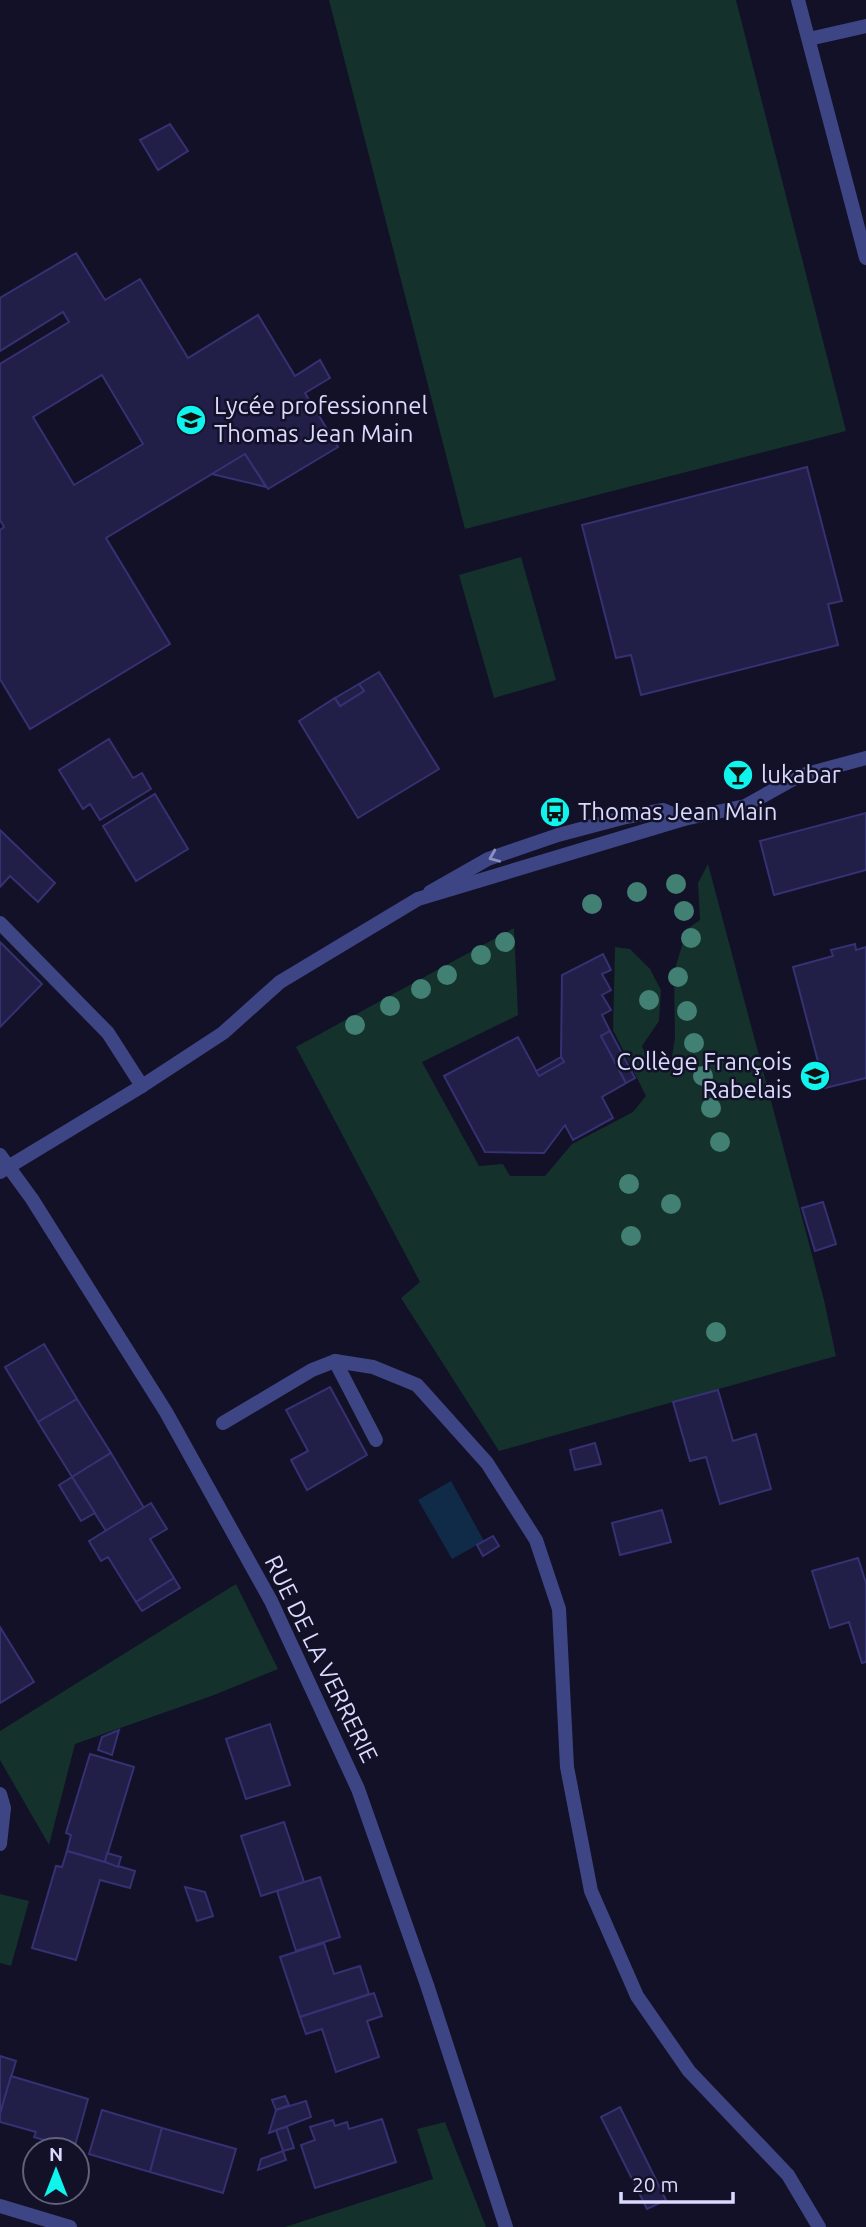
<svg xmlns="http://www.w3.org/2000/svg" width="866" height="2227" font-family="Ubuntu,sans-serif">
	<rect width="100%" height="100%" fill="#121127"/>
	<g fill="#14312c">
		<polygon points="329,0 736,0 846,431 465,529"/>
		<polygon points="521,557 556,680 494,698 459,575"/>
		<polygon points="708,864 824,1300 836,1356 499,1451 401,1298 420,1282 296,1047 514,928 518,1015 422,1062 479,1166 503,1164 510,1176 545,1176 572,1144 633,1112 646,1096 613,1030 615,947 630,949 650,969 661,990 659,1021 642,1046 647,1058 657,1069 671,1063 675,1037 674,972 687,929 700,920 698,883"/>
		<polygon points="236,1584 278,1669 214,1695 75,1744 49,1845 0,1760 0,1731"/>
		<polygon points="0,1894 29,1901 11,1966 0,1963"/>
		<polygon points="445,2122 486,2227 285,2227 433,2179 417,2129"/>
	</g>
	<polygon fill="#0f2b48" points="451,1481 484,1541 452,1559 418,1500"/>
	<g fill="#211e47" stroke="#363172" stroke-width="2" fill-rule="evenodd">
		<polygon points="170,124 188,151 158,170 140,140"/>
		<path d="M76,253L105,300L140,279L188,358L258,315L295,376L320,360L330,378L305,393L338,447L268,489L245,454L106,538L170,644L30,729L0,679V530L4,527L0,520V364L69,322L63,312L0,351V298ZM102,375L143,444L74,485L33,417Z"/>
		<polygon points="245,454 266,487 212,474"/>
		<polygon points="807,467 842,601 828,604 838,645 641,695 631,655 616,658 582,525"/>
		<polygon points="379,672 439,769 358,818 299,721 335,698 340,706 364,691 359,684"/>
		<polygon points="359,684 364,691 340,706 335,698"/>
		<polygon points="109,739 133,778 142,773 151,789 100,820 90,804 83,809 59,770"/>
		<polygon points="155,794 188,849 136,881 103,826"/>
		<polygon points="866,813 866,870 774,895 760,841"/>
		<polygon points="0,830 55,883 38,902 10,876 0,887"/>
		<polygon points="0,942 42,984 0,1027"/>
		<polygon points="855,944 856,950 866,947 866,1078 825,1088 793,967 833,956 831,950"/>
		<polygon points="603,954 611,970 602,974 611,990 602,995 611,1010 602,1015 610,1031 601,1036 626,1083 602,1097 613,1118 573,1140 565,1125 544,1153 485,1152 444,1076 518,1037 539,1076 564,1062 561,1057 562,975"/>
		<polygon points="610,1031 635,1078 626,1083 601,1036"/>
		<polygon points="561,1057 564,1062 539,1076 536,1071"/>
		<polygon points="823,1202 836,1244 815,1251 802,1208"/>
		<polygon points="44,1344 77,1399 38,1422 5,1367"/>
		<polygon points="330,1387 367,1455 307,1490 291,1460 308,1451 286,1410"/>
		<polygon points="718,1390 733,1441 756,1434 771,1489 720,1504 706,1457 690,1461 673,1402"/>
		<polygon points="77,1399 111,1453 72,1477 38,1422"/>
		<polygon points="595,1443 601,1464 575,1470 570,1450"/>
		<polygon points="111,1453 144,1508 106,1531 72,1477"/>
		<polygon points="72,1477 95,1513 81,1521 59,1485"/>
		<polygon points="151,1503 167,1529 150,1539 174,1578 136,1602 108,1557 101,1561 89,1541"/>
		<polygon points="662,1510 671,1542 620,1555 612,1523"/>
		<polygon points="493,1536 499,1546 483,1556 477,1545"/>
		<polygon points="858,1558 866,1583 866,1662 862,1663 849,1622 830,1628 812,1571"/>
		<polygon points="174,1578 180,1588 142,1611 136,1602"/>
		<polygon points="0,1627 34,1682 0,1703"/>
		<polygon points="270,1724 290,1785 246,1799 226,1739"/>
		<polygon points="119,1730 112,1755 98,1750 102,1737"/>
		<polygon points="90,1754 134,1767 105,1862 67,1851 71,1835 66,1833"/>
		<polygon points="284,1822 304,1882 261,1896 241,1836"/>
		<polygon points="67,1851 135,1871 130,1888 100,1880 76,1960 32,1948 56,1866 62,1867"/>
		<polygon points="107,1853 121,1857 118,1867 105,1862"/>
		<polygon points="320,1877 340,1937 296,1951 277,1891"/>
		<polygon points="185,1887 205,1892 213,1916 197,1921"/>
		<polygon points="324,1943 334,1974 360,1966 369,1994 300,2017 280,1957"/>
		<polygon points="374,1993 382,2016 367,2021 379,2057 336,2072 322,2029 306,2034 300,2017"/>
		<polygon points="0,2056 16,2061 0,2114"/>
		<polygon points="11,2076 88,2099 74,2149 34,2137 36,2132 0,2122 0,2114"/>
		<polygon points="285,2096 289,2105 276,2110 272,2100"/>
		<polygon points="306,2101 311,2117 269,2133 276,2110"/>
		<polygon points="620,2107 666,2200 647,2209 601,2117"/>
		<polygon points="102,2110 162,2128 150,2172 89,2154"/>
		<polygon points="382,2119 396,2162 315,2188 301,2145 315,2140 310,2127 333,2120 335,2126 347,2122 349,2129"/>
		<polygon points="287,2127 294,2148 283,2151 276,2130"/>
		<polygon points="162,2128 236,2149 223,2193 150,2172"/>
		<polygon points="283,2151 286,2160 258,2170 261,2159"/>
	</g>
	<g fill="none" stroke-linecap="round" stroke-linejoin="round">
		<g stroke="#3e4584" stroke-width="14">
			<polyline points="430,892 488,859 558,835 626,817 663,810 684,819"/>
			<polyline points="0,923 108,1033 142,1086"/>
			<polyline points="335,1361 376,1440"/>
			<polyline points="223,1423 312,1370 335,1361 373,1367 417,1385 487,1463 536,1540 559,1609 567,1767 591,1891 637,1996 689,2071 788,2175 819,2227"/>
		</g>
		<g stroke="#3e4584" stroke-width="14">
			<polyline points="798,0 866,258"/>
			<polyline points="809,39 866,26"/>
			<polyline points="0,1794 4,1808 0,1844"/>
			<polyline points="0,2206 70,2227"/>
		</g>
		<g stroke="#3e4584" stroke-width="14">
			<polyline points="0,1155 32,1199 166,1412 271,1601 358,1789 427,1985 506,2227"/>
			<polyline points="0,1172 142,1086 223,1033 280,982 418,899 684,819 745,806 799,776 866,758"/>
		</g>
	</g>
	<g fill="#418072">
		<circle cx="676" cy="884" r="10"/>
		<circle cx="637" cy="892" r="10"/>
		<circle cx="592" cy="904" r="10"/>
		<circle cx="684" cy="911" r="10"/>
		<circle cx="691" cy="938" r="10"/>
		<circle cx="505" cy="942" r="10"/>
		<circle cx="481" cy="955" r="10"/>
		<circle cx="447" cy="975" r="10"/>
		<circle cx="678" cy="977" r="10"/>
		<circle cx="421" cy="989" r="10"/>
		<circle cx="649" cy="1000" r="10"/>
		<circle cx="390" cy="1006" r="10"/>
		<circle cx="687" cy="1011" r="10"/>
		<circle cx="355" cy="1025" r="10"/>
		<circle cx="694" cy="1043" r="10"/>
		<circle cx="703" cy="1076" r="10"/>
		<circle cx="711" cy="1108" r="10"/>
		<circle cx="720" cy="1142" r="10"/>
		<circle cx="629" cy="1184" r="10"/>
		<circle cx="671" cy="1204" r="10"/>
		<circle cx="631" cy="1236" r="10"/>
		<circle cx="716" cy="1332" r="10"/>
	</g>
	<defs><path id="oneway-chevron" d="M-2-3.5L2.5 0L-2 3.5" fill="none" stroke-width="1.6" stroke-linecap="round" stroke-linejoin="round" transform="scale(1.75)"/></defs>
	<use stroke="#8c90c0" href="#oneway-chevron" transform="translate(494 857) rotate(157)"/>
	<defs>
		<g id="school-disc" transform="scale(1.575)"><circle r="9.5" fill="#0ff4ed" stroke="#121127"/><path d="M0-5L7-2L0 1L-7-2ZM-4 1L0 2.5L4 1V4Q0 6-4 4Z" fill="#111"/></g>
		<g id="bar-disc" transform="scale(1.575)"><circle r="9.5" fill="#0ff4ed" stroke="#121127"/><path d="M-6-5H6L.8 .8V4.5H3.5V6h-7V4.5H-.8V.8Z" fill="#111"/></g>
		<g id="bus-disc" transform="scale(1.575)"><circle r="9.5" fill="#0ff4ed" stroke="#121127"/><path d="M-5-6H5V4H4V6H2V4H-2V6H-4V4H-5ZM-3.5-4V0h7V-4ZM-3.5 1.2v1.5H-2V1.2ZM2 1.2v1.5H3.5V1.2Z" fill="#111"/></g>
	</defs>
	<g fill-rule="evenodd">
		<use href="#school-disc" x="191" y="420"/>
		<use href="#bar-disc" x="738" y="775"/>
		<use href="#bus-disc" x="555" y="812"/>
		<use href="#school-disc" x="815" y="1076"/>
	</g>
	<g text-anchor="middle" stroke-width="5" stroke-linejoin="round" paint-order="stroke">
		<g font-size="24" fill="#d9dafd" stroke="#121127" text-anchor="start">
			<text x="214" y="414">Lycée professionnel<tspan x="214" dy="28">Thomas Jean Main</tspan></text>
			<text x="761" y="783">lukabar</text>
			<text x="578" y="820">Thomas Jean Main</text>
			<text x="792" y="1070" text-anchor="end">Collège François<tspan x="792" dy="28">Rabelais</tspan></text>
		</g>
		<g font-size="24" fill="#d9dafd" stroke="#121127">
			<text transform="translate(321 1659) rotate(64)" y="8">RUE DE LA VERRERIE</text>
		</g>
	</g>
	<g transform="translate(56 2171)"><circle r="33" fill="#121127" stroke="#62617d" stroke-width="2"/>
	<path d="M0-5L12 26L0 18L-12 26Z" fill="#0ff4ed"/>
	<text y="-10" font-size="19" font-weight="bold" text-anchor="middle" fill="#d9dafd">N</text>
	</g>
	<path d="M621 2192v10h112v-10" fill="none" stroke="#d9dafd" stroke-width="3.5"/>
	<text x="632" y="2192" font-size="21" fill="#d9dafd" stroke="#121127" stroke-width="5" paint-order="stroke">20 m</text>
</svg>
